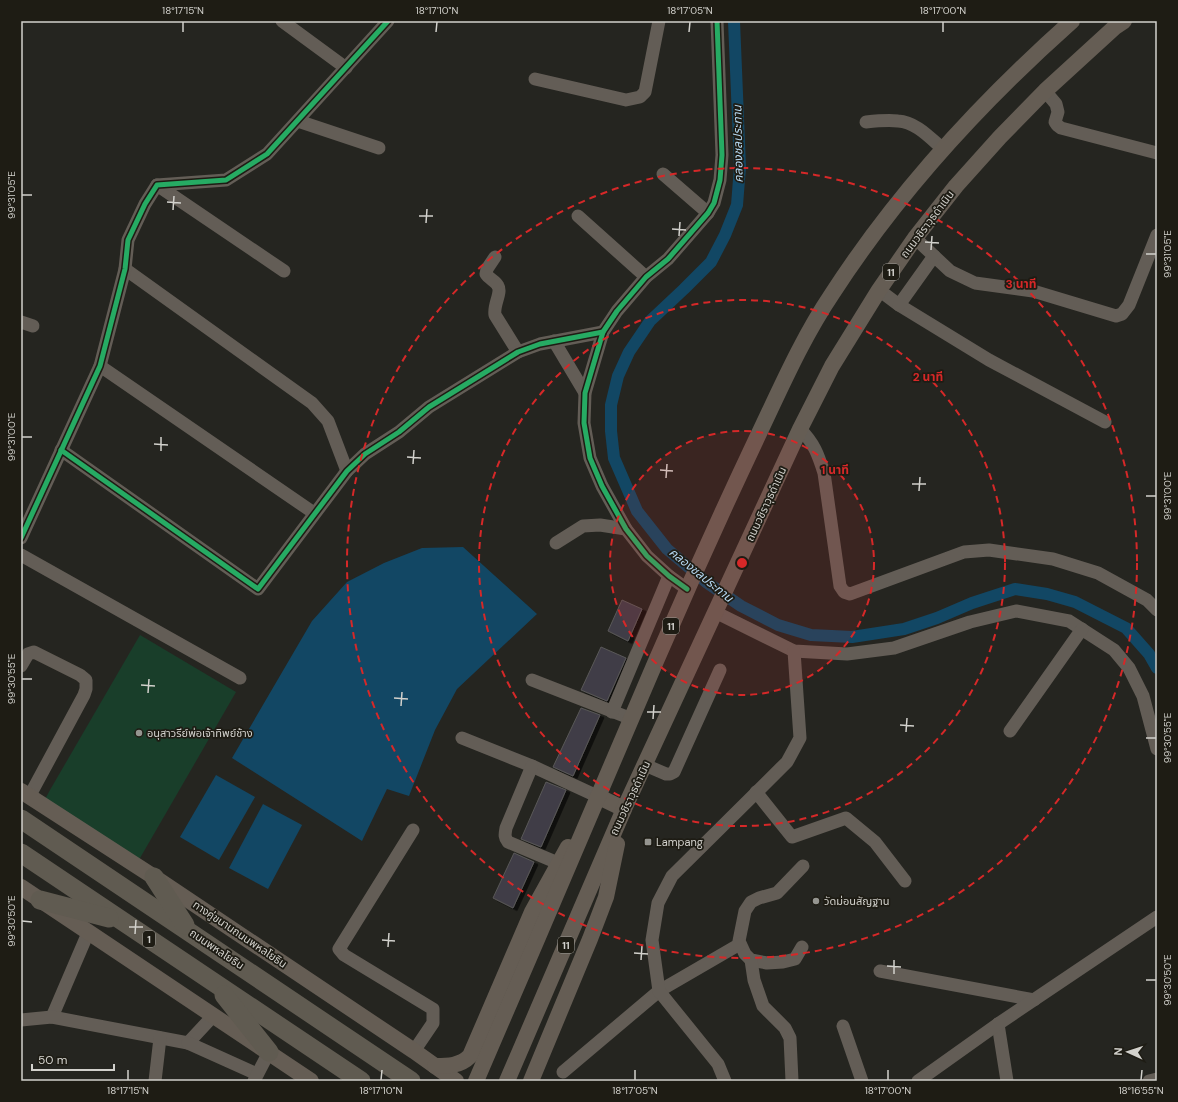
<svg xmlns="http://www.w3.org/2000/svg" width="1178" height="1102" font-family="'DM Sans','Noto Sans Thai',sans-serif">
	<defs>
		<filter id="shadow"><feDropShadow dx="4" dy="2.5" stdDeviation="0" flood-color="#0009"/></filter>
	</defs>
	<rect width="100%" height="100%" fill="#252520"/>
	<polygon fill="#193e2a" points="140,635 236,692 136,865 42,805 50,790"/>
	<g fill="#124764">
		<polygon points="463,547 537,614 457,689 435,730 409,796 387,789 362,841 232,758 312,621 347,582 384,563 422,548"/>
		<polygon points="216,775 255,797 219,860 180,837"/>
		<polygon points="263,804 302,825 268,889 229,868"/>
	</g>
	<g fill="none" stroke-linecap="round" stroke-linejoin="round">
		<polyline stroke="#124764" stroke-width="12" points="734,21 740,167 737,205 725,235 711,262 684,289 650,321 629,352 618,376 611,405 611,431 614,458 637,511 667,549 706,582 741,606 778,625 811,635 852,637 904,629 937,618 972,603 1015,589 1047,594 1075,602 1126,628 1149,654 1157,668"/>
	</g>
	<g fill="#413e46" stroke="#595858" filter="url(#shadow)">
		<polygon points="622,600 642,609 628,641 608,631"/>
		<polygon points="601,647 626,658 607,701 581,690"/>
		<polygon points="581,708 600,715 573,776 553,767"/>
		<polygon points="546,782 566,790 541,847 521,839"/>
		<polygon points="514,853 534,862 513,908 493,898"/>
	</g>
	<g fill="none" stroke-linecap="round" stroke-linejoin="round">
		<g stroke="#635d56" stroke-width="13">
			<polyline points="282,21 346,68"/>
			<polyline points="535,79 626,100 640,97 645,92 659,21"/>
			<polyline points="1045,91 1056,104 1058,112 1055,122 1057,125 1061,128 1157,153"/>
			<polyline points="298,121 379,148"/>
			<path d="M866,122C876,121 888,120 898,121C916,122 930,138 943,149"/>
			<polyline points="663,174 708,213"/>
			<polyline points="157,185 284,271"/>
			<polyline points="578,216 646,277"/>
			<polyline points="934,256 950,271 975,283 1033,291 1116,316 1122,314 1129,305 1157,235"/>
			<path d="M495,257L487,269L486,274C489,279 496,281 498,286C502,293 493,305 495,315L518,352"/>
			<polyline points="125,269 312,403 328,421 347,471"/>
			<polyline points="879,290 899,305 989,360 1105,422"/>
			<polyline points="899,305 934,256 915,238"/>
			<polyline points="21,322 33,326"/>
			<polyline points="554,341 585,393"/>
			<polyline points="100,366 314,513"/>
			<path d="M800,429C814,443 818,454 824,473L840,586L844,592L850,594L964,552L989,550L1053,559L1098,573L1147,600L1157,610"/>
			<polyline points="61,450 258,589 347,471 365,454 399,432 429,407 518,352 540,344 603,332"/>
			<polyline points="21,538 100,366 125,269 128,240 145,204 157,185 226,180 267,154 388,21"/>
			<polyline points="556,543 583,526 600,525 626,529"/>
			<polyline points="21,555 240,678"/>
			<polyline points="687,589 669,576 647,556 626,529 602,486 590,458 584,423 585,393 603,332 617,311 646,277 668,259 708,213 714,203 720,180 722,155 717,21"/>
			<polyline points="715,612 794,651 847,654 894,648 970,622 1016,611 1069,621 1114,650 1129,668 1143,696 1157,749"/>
			<polyline points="21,666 28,654 34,652 80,675 86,680 86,689 84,695 29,797"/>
			<polyline points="532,680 632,719"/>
			<polyline points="612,712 669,576"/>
			<polyline points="1010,731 1082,629"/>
			<polyline points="462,738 532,766 599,797"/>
			<polyline points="645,765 666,774 670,774 674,772 720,670"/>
			<path d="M532,766L506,828C505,834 504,837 508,842L558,863"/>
			<polyline points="756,792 792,837 846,818 875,842 905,881"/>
			<polyline points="413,830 339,949 344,955 433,1009 433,1023 414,1051"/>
			<polyline points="802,947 795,959 783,962 767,963 751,960 745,954 739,941 745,911 751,902 759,898 777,893 803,866"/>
			<polyline points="751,960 754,980 763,1006 785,1028 790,1038 792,1081"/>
			<polyline points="880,971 1034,1000"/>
			<polyline points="52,1017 88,933"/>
			<polyline points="21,1020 52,1017 188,1043 213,1016"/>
			<polyline points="998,1024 1007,1081"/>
			<polyline points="843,1026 862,1081"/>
			<polyline points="188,1043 257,1074"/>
			<polyline points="563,1072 659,991 740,944"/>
			<polyline points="155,1081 160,1038"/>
			<polyline points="254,1081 269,1052"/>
			<polyline points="725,1081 718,1064 659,991 652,940 658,903 672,876 787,762 800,738 794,651"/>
			<polyline points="918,1081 998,1024 1157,917"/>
			<polyline points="1149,1081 1157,1079"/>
		</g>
		<g stroke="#655d54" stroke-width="16">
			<polyline points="21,791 154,877 414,1051 456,1081"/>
			<polyline points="599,797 624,809"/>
			<polyline points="21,887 311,1081"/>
			<path d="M435,1066C448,1066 460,1066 470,1056L532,912L568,847"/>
			<path d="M476,1081C536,941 597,802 656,661C688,587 721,514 755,442C779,392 801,340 832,294C898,192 981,102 1072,21"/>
			<polyline points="507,1081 624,809 800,429 832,366 879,290 915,238 956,186 1000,137 1045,91 1115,27 1124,21"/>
			<polyline points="531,1081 590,939 606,897 617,844"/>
		</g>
		<g stroke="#605b51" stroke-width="19">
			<polyline points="21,819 411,1081"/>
			<polyline points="21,853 361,1081"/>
			<polyline points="154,877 185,925"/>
			<polyline points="40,900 109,918"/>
			<polyline points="224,995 269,1052"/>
		</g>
		<g stroke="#1e1c14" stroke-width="8">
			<g id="cycleway">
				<polyline points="61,450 258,589 347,471 365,454 399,432 429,407 518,352 540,344 603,332"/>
				<polyline points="21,538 100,366 125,269 128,240 145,204 157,185 226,180 267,154 388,21"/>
				<polyline points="687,589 669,576 647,556 626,529 602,486 590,458 584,423 585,393 603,332 617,311 646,277 668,259 708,213 714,203 720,180 722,155 717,21"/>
			</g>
		</g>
		<use href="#cycleway" stroke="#26ab63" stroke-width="5"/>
	</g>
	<path fill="none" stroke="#d2d1cc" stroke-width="1.5" d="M183,32V22M436,32L437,22M689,32L690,22M943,32V22M22,195H32M167,202L181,203M173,210L174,196M419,216H433M426,223L427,209M672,229L686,230M679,236L680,222M925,242L939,243M931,250L932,236M1146,254H1156M22,437H32M154,444L168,445M161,451V437M407,457L421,458M413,464L414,450M660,470L673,471M666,478L667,464M912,484H926M919,491L920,477M1146,496H1156M22,679H32M141,685L155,686M148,693L149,679M394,698L408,699M401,706L402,692M647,712H661M653,719L654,705M900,725L914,726M906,732L907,718M1146,738H1156M22,921L32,922M129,927H143M135,934L136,920M382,940L395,941M388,947L389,933M634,953L648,954M641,960L642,946M887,966L901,967M894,974V960M1146,980H1156M128,1080V1070M381,1080L382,1070M635,1080V1070M888,1080V1070M1141,1080L1142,1070"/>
	<circle cx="742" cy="563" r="132" fill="#d62828" fill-opacity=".12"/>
	<g fill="none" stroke="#d62828" stroke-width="2" stroke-dasharray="7 5">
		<circle cx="742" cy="563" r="132"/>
		<circle cx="742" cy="563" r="263"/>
		<circle cx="742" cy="563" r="395"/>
	</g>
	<g fill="#959590" stroke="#1e1c14" stroke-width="1.5">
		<circle cx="139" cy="733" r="4"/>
		<rect x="644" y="838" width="8" height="8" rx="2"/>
		<circle cx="816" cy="901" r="4"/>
	</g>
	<g text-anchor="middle" stroke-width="3.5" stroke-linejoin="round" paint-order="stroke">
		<g fill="#1e1c14" stroke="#9c9b95" stroke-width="1">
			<rect x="883" y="264" width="16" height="16" rx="3"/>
			<rect x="663" y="618" width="16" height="16" rx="3"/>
			<rect x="143" y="931" width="12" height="16" rx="3"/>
			<rect x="558" y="937" width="16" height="16" rx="3"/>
		</g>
		<g font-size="10" font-weight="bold" fill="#d2d1cc">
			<text x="891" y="276">11</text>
			<text x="671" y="630">11</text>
			<text x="149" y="943">1</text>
			<text x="566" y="949">11</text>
		</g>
		<g font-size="11" fill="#d2d1cc" stroke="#1e1c14">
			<text transform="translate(927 224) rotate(-53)" y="4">ถนนวชิราวุธดำเนิน</text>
			<text transform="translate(766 504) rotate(-65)" y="4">ถนนวชิราวุธดำเนิน</text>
			<text transform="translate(630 798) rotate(-65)" y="4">ถนนวชิราวุธดำเนิน</text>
			<text transform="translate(240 934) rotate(34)" y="4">ทางคู่ขนานถนนพหลโยธิน</text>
			<text transform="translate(217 949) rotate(34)" y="4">ถนนพหลโยธิน</text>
		</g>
		<g font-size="11" fill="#d2d1cc" stroke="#1e1c14" text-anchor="start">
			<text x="147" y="737">อนุสาวรีย์พ่อเจ้าทิพย์ช้าง</text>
			<text x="656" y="846">Lampang</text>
			<text x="824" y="905">วัดม่อนสัญฐาน</text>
		</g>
		<g font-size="12" font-style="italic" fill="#b5d8f2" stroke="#1e1c14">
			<text transform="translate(738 144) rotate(-91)" y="4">คลองชลประทาน</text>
			<text transform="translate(701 575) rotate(39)" y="4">คลองชลประทาน</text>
		</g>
	</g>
	<circle cx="742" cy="563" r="6" fill="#d62828" stroke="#1e1c14" stroke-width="2"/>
	<g font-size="12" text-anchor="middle" font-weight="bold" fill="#d62828" stroke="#1e1c14" stroke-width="3.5" stroke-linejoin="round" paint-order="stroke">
		<text x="1021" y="288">3 นาที</text>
		<text x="928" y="381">2 นาที</text>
		<text x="835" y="474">1 นาที</text>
	</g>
	<rect width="1178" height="1102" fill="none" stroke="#1e1c14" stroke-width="44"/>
	<g transform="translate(1128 1052) rotate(273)" stroke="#1e1c14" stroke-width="3" paint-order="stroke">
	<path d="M0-3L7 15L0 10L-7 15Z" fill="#d2d1cc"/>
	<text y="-6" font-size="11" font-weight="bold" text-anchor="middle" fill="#d2d1cc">N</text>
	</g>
	<path d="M32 1064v6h82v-6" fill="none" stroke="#d2d1cc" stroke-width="2"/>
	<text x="38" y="1064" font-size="12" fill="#d2d1cc" stroke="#1e1c14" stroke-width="3" paint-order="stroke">50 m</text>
	<rect x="22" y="22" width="1134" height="1058" fill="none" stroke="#d2d1cc" stroke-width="1.5"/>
	<g font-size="10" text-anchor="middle" fill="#d2d1cc">
		<text x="183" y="14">18°17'15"N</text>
		<text x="437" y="14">18°17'10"N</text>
		<text x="690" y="14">18°17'05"N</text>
		<text x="943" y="14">18°17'00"N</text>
		<text transform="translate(11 195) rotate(-90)" y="4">99°31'05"E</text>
		<text transform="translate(1167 254) rotate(-90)" y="4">99°31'05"E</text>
		<text transform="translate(11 437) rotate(-90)" y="4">99°31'00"E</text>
		<text transform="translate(1167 496) rotate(-90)" y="4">99°31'00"E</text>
		<text transform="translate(11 679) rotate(-90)" y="4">99°30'55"E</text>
		<text transform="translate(1167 738) rotate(-90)" y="4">99°30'55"E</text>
		<text transform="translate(11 921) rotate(-90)" y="4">99°30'50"E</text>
		<text transform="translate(1167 980) rotate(-90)" y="4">99°30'50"E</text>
		<text x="128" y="1094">18°17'15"N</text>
		<text x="381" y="1094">18°17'10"N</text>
		<text x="635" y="1094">18°17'05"N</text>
		<text x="888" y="1094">18°17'00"N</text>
		<text x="1141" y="1094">18°16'55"N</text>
	</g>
</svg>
